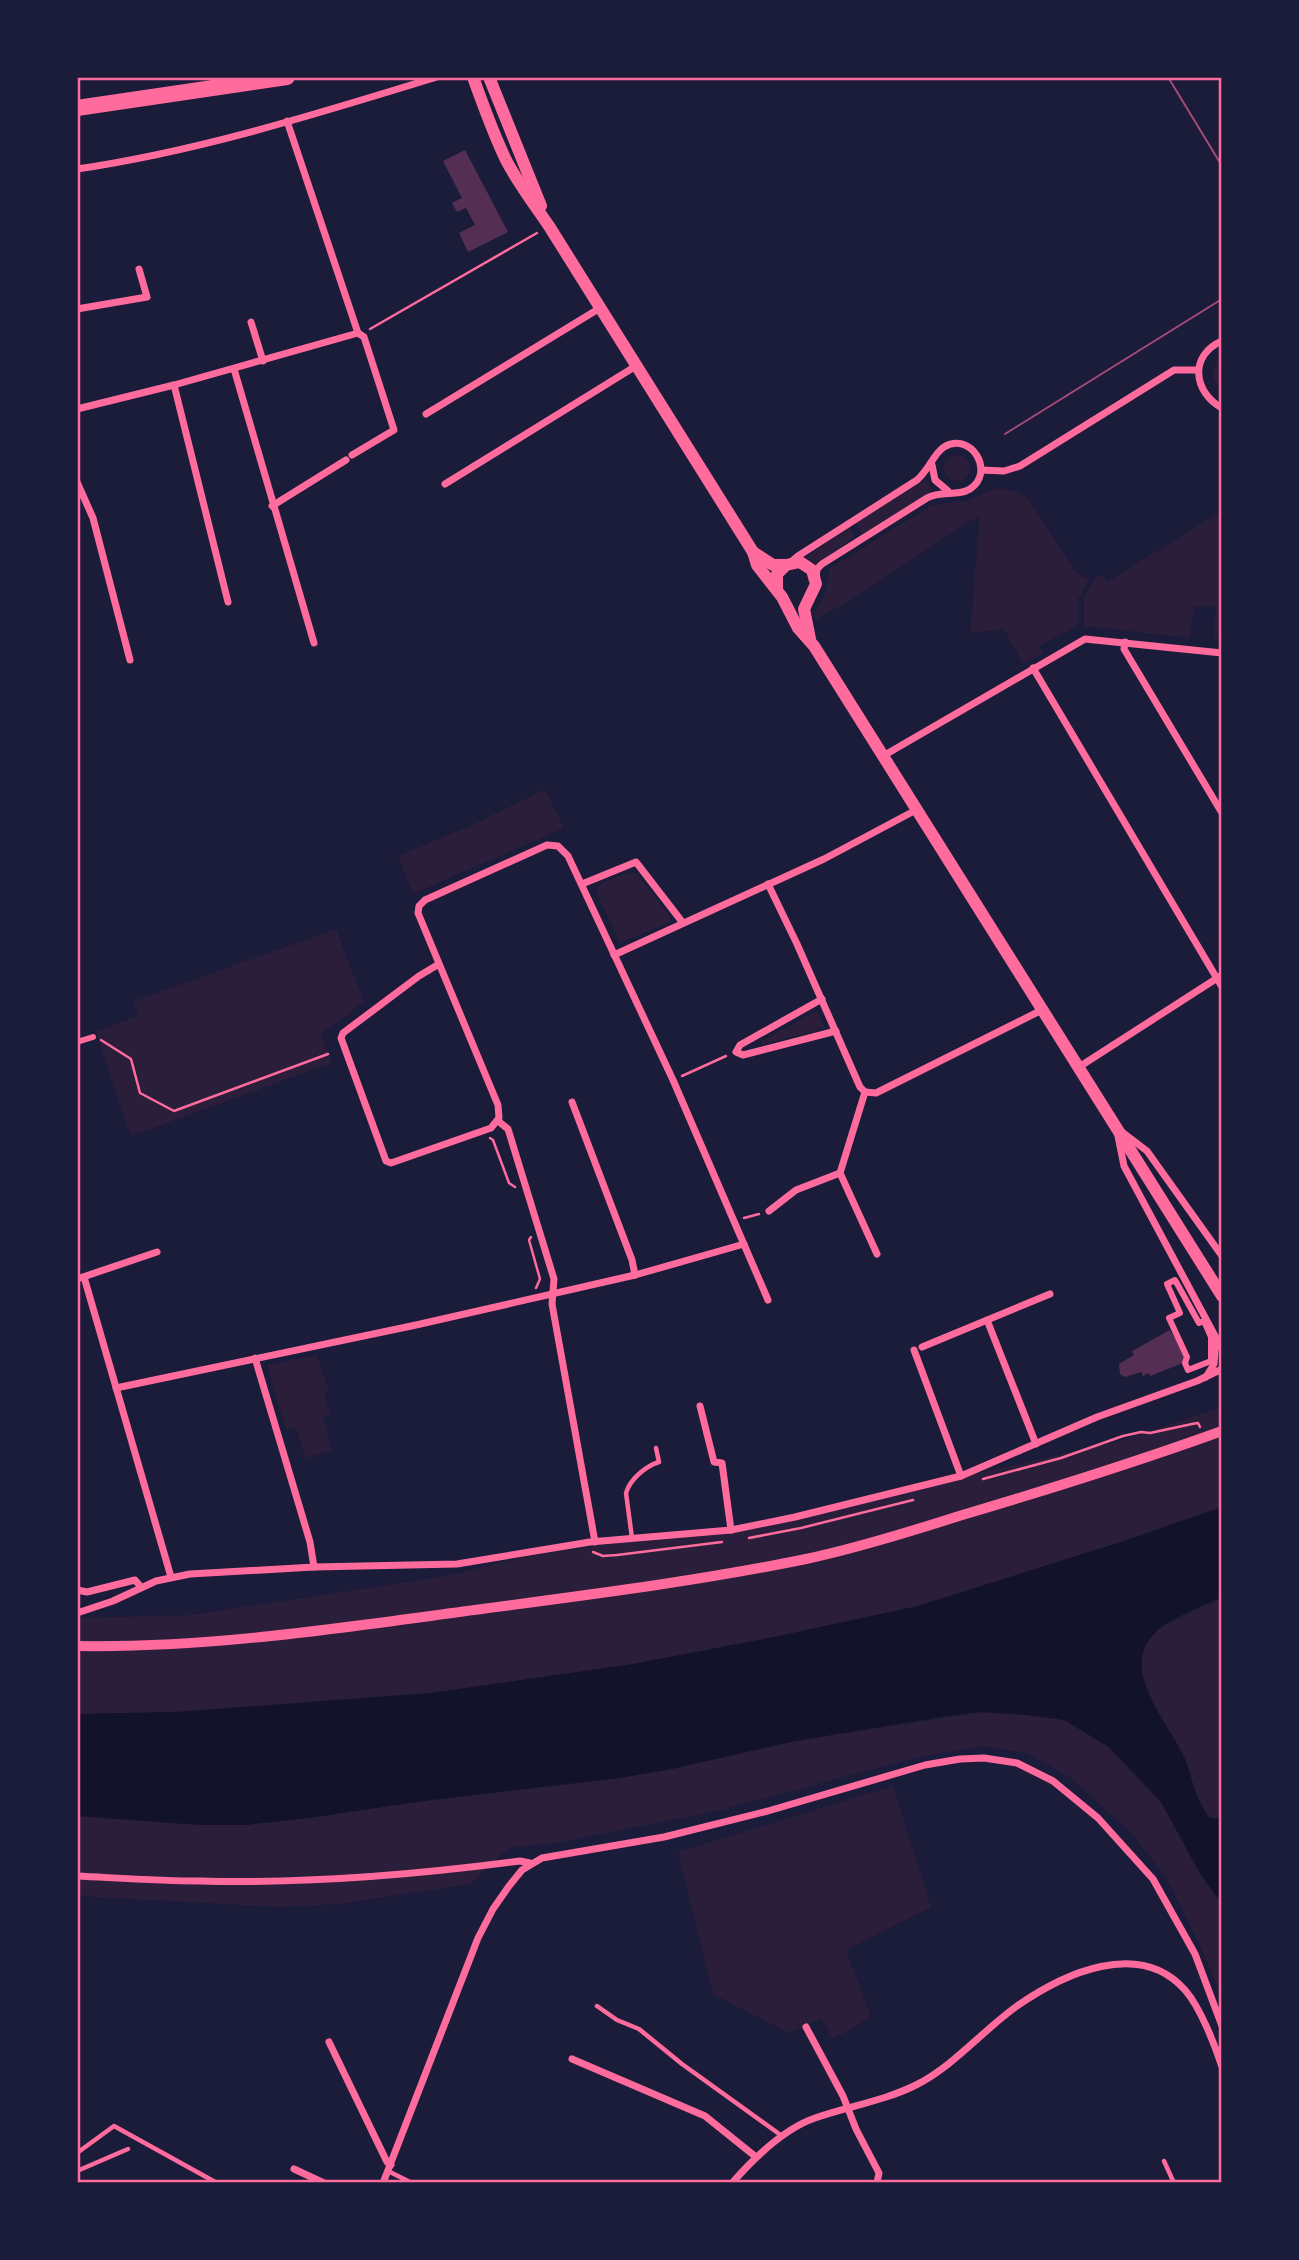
<svg xmlns="http://www.w3.org/2000/svg" width="1299" height="2260" font-family="Figtree,sans-serif">
	<rect width="100%" height="100%" fill="#1b1b3a"/>
	<g fill="#2a1e3b">
		<path d="M1222,356V391C1210,380 1210,367 1222,356Z"/>
		<circle cx="957" cy="468" r="13"/>
		<polygon points="927,479 933,490 862,534 856,523"/>
		<path d="M1000,488L1019,492L1028,498L1074,570L1081,576L1090,579L1078,599V625L1039,646L1043,653L1023,664L1004,629L970,633L980,515L844,604L815,620L814,612L825,595L829,569L929,507C942,501 955,505 968,500C979,496 988,490 1000,488Z"/>
		<polygon points="1222,511 1222,643 1222,639 1214,638 1216,607 1194,605 1190,638 1084,626 1084,597 1097,576 1102,576 1107,582"/>
		<polygon points="849,528 855,538 816,563 806,557"/>
		<polygon points="545,789 564,828 413,894 398,856 470,826"/>
		<polygon points="630,872 637,874 670,916 670,920 668,923 622,942 619,941 596,891 601,883"/>
		<polygon points="336,929 364,1002 321,1034 332,1063 131,1136 96,1031 138,1016 134,1001"/>
		<polygon points="817,1011 825,1028 762,1045 761,1041"/>
		<polygon points="317,1355 329,1392 324,1394 330,1415 323,1417 332,1451 305,1458 296,1427 286,1430 267,1365"/>
		<polygon points="1222,1407 1222,1507 1121,1542 918,1606 779,1636 633,1664 431,1693 177,1712 77,1714 77,1618 191,1615 447,1576 523,1557 636,1540 731,1533 871,1502 915,1491 948,1480 1120,1441"/>
		<polygon points="1222,1597 1222,1842 1195,1791 1185,1759 1158,1712 1141,1674 1141,1663 1144,1648 1151,1637 1161,1627"/>
		<polygon points="981,1712 1046,1716 1065,1720 1109,1747 1161,1802 1201,1875 1222,1904 1222,1998 1200,1945 1166,1877 1132,1834 1071,1778 1052,1767 1025,1753 982,1746 915,1758 717,1811 555,1843 509,1848 470,1884 339,1904 279,1907 77,1896 77,1816 200,1825 245,1825 308,1818 423,1801 619,1778 795,1741"/>
		<polygon points="893,1786 931,1907 846,1950 871,2017 833,2039 821,2018 789,2033 713,1994 678,1852"/>
	</g>
	<path fill="#12122b" d="M1222,1507V1597C1200,1608 1168,1617 1152,1636C1120,1672 1169,1723 1184,1757C1189,1767 1191,1778 1194,1788C1197,1798 1203,1808 1208,1817L1222,1819V1834L1218,1835L1222,1842V1904L1201,1875L1161,1802L1109,1747L1064,1720L1017,1714L981,1712L946,1716L795,1741L672,1769L619,1778L423,1801L308,1818L245,1825H200L77,1816V1714L177,1712L431,1693L633,1664L779,1636L918,1606L1121,1542Z"/>
	<g fill="#542f53">
		<polygon points="465,150 508,232 468,252 459,233 475,225 466,208 457,212 452,203 462,198 443,161"/>
		<polygon points="1170,1330 1187,1357 1183,1363 1150,1376 1149,1373 1143,1376 1141,1372 1125,1377 1120,1374 1119,1364 1134,1355 1132,1351"/>
	</g>
	<g fill="none" stroke-linecap="round" stroke-linejoin="round">
		<g stroke="#ff6b9d" stroke-width="2.5">
			<polyline points="370,329 537,233"/>
			<polyline points="101,1040 131,1059 140,1093 174,1111 328,1054"/>
			<polyline points="682,1076 726,1056"/>
			<polyline points="490,1138 493,1140 509,1183 515,1187"/>
			<polyline points="744,1218 759,1214"/>
			<polyline points="531,1237 529,1240 540,1279 536,1288"/>
			<polyline points="983,1479 1061,1458 1123,1436 1141,1432 1150,1433 1192,1424 1198,1423 1200,1427"/>
			<polyline points="749,1538 801,1528 913,1500"/>
			<polyline points="593,1552 603,1556 617,1555 722,1542"/>
		</g>
		<g stroke="#ff6b9d" stroke-width="4.5">
			<path d="M632,1538L626,1493C630,1479 646,1466 659,1462L656,1448"/>
			<polyline points="597,2006 617,2020 639,2029 682,2064 782,2136"/>
			<polyline points="77,2153 114,2126 217,2183"/>
			<polyline points="1164,2161 1174,2183"/>
			<polyline points="77,2171 128,2149"/>
			<polyline points="388,2171 412,2183"/>
		</g>
		<g stroke="#ff6b9d" stroke-width="6">
			<polyline points="77,1042 93,1037"/>
			<polygon points="1175,1280 1199,1323 1204,1321 1211,1337 1211,1361 1188,1370 1185,1363 1187,1357 1169,1318 1180,1313 1167,1284"/>
		</g>
		<g stroke="#ff6b9d" stroke-width="7">
			<path d="M77,169C200,151 319,113 437,77"/>
			<polyline points="77,309 147,297 139,269"/>
			<polyline points="251,322 263,361"/>
			<path d="M1222,341C1189,355 1193,392 1222,408"/>
			<polyline points="234,369 314,643"/>
			<polyline points="174,385 228,602"/>
			<polyline points="77,409 174,385 358,333 287,121"/>
			<polyline points="426,414 600,308"/>
			<polyline points="352,455 394,430 364,337 358,333"/>
			<polyline points="932,465 935,480 948,491"/>
			<polyline points="981,470 1004,471 1020,466 1174,370 1198,370"/>
			<polyline points="77,482 93,518 130,660"/>
			<polyline points="445,484 636,366"/>
			<polyline points="272,506 346,460"/>
			<path d="M790,563L798,556L917,480C929,470 934,453 944,447C971,431 996,472 970,489C957,497 941,490 927,498L822,564L817,569L816,578"/>
			<polyline points="1125,642 1124,649 1222,813"/>
			<polyline points="1033,668 1222,987"/>
			<polyline points="883,756 1085,639 1222,653"/>
			<polyline points="582,884 636,862 683,923"/>
			<polyline points="768,884 797,944 860,1087 865,1092"/>
			<polyline points="614,955 824,859 916,810"/>
			<polyline points="439,964 419,976 343,1033 341,1038 386,1161 391,1163 491,1128 499,1118 498,1105 418,913 419,906 425,900 547,845 558,846 568,856 673,1080 768,1300"/>
			<polyline points="822,999 740,1045 736,1052 743,1055 836,1031"/>
			<polyline points="1079,1067 1222,975"/>
			<polyline points="865,1092 876,1093 1042,1010"/>
			<polyline points="865,1092 840,1173 877,1254"/>
			<polyline points="572,1102 632,1260 635,1275"/>
			<polyline points="498,1121 508,1129 554,1279 552,1304 595,1542"/>
			<polyline points="1122,1132 1147,1151 1222,1256"/>
			<polyline points="1118,1136 1124,1166 1222,1349"/>
			<polyline points="769,1211 796,1190 840,1173"/>
			<polyline points="84,1277 171,1577"/>
			<polyline points="77,1279 157,1252"/>
			<polyline points="987,1320 1036,1444"/>
			<polyline points="922,1347 1050,1294"/>
			<polyline points="914,1350 961,1476"/>
			<polyline points="255,1358 310,1542 314,1567"/>
			<polyline points="1206,1377 1214,1364 1216,1339"/>
			<polyline points="116,1388 416,1325 635,1275 744,1244"/>
			<polyline points="700,1406 714,1462 722,1463 731,1530"/>
			<polyline points="77,1590 87,1592 135,1580 141,1587"/>
			<polyline points="77,1613 113,1601 156,1581 190,1574 314,1567 457,1564 590,1542 731,1530 795,1517 961,1476 1097,1417 1197,1381 1222,1369"/>
			<path d="M77,1876C118,1878 159,1881 200,1881C307,1884 414,1875 520,1861L530,1863"/>
			<polyline points="806,2027 843,2096 856,2129 879,2173 877,2183"/>
			<polyline points="329,2042 387,2162 391,2165"/>
			<polyline points="572,2059 705,2116 756,2157"/>
			<polyline points="294,2169 324,2183"/>
			<polyline points="383,2183 478,1938 493,1909 509,1886 522,1870 542,1858 664,1837 768,1811 925,1765 960,1759 984,1758 1017,1763 1053,1781 1098,1818 1153,1879 1195,1954 1222,2026"/>
			<path d="M732,2183C754,2158 783,2129 815,2118C849,2106 884,2101 916,2085C955,2065 982,2031 1017,2006C1063,1974 1139,1938 1185,1990C1200,2007 1215,2045 1222,2067"/>
		</g>
		<path stroke="#ff6b9d" stroke-width="10" d="M77,1646C203,1648 327,1630 452,1613C570,1597 689,1583 806,1559C858,1548 909,1532 959,1516C1047,1490 1136,1462 1222,1431"/>
		<g stroke="#ff6b9d" stroke-width="12">
			<path d="M473,77C483,105 493,133 506,160C518,183 534,204 549,226L753,552L757,565L782,597L798,628L814,646L1222,1296"/>
			<polyline points="489,77 541,206"/>
			<polyline points="753,552 773,565 786,565"/>
			<polyline points="777,590 777,574 786,565 800,562 812,570 816,584 804,609 810,639"/>
		</g>
		<polyline stroke="#ff6b9d" stroke-width="16" points="77,108 287,77"/>
		<g stroke="#a44b75" stroke-width="2">
			<polyline points="1168,77 1222,166"/>
			<polyline points="1005,434 1222,299"/>
		</g>
	</g>
	<rect width="1299" height="2260" fill="none" stroke="#1b1b3a" stroke-width="158"/>
	<rect x="79" y="79" width="1141" height="2102" fill="none" stroke="#ff6b9d" stroke-width="2.5"/>
</svg>
